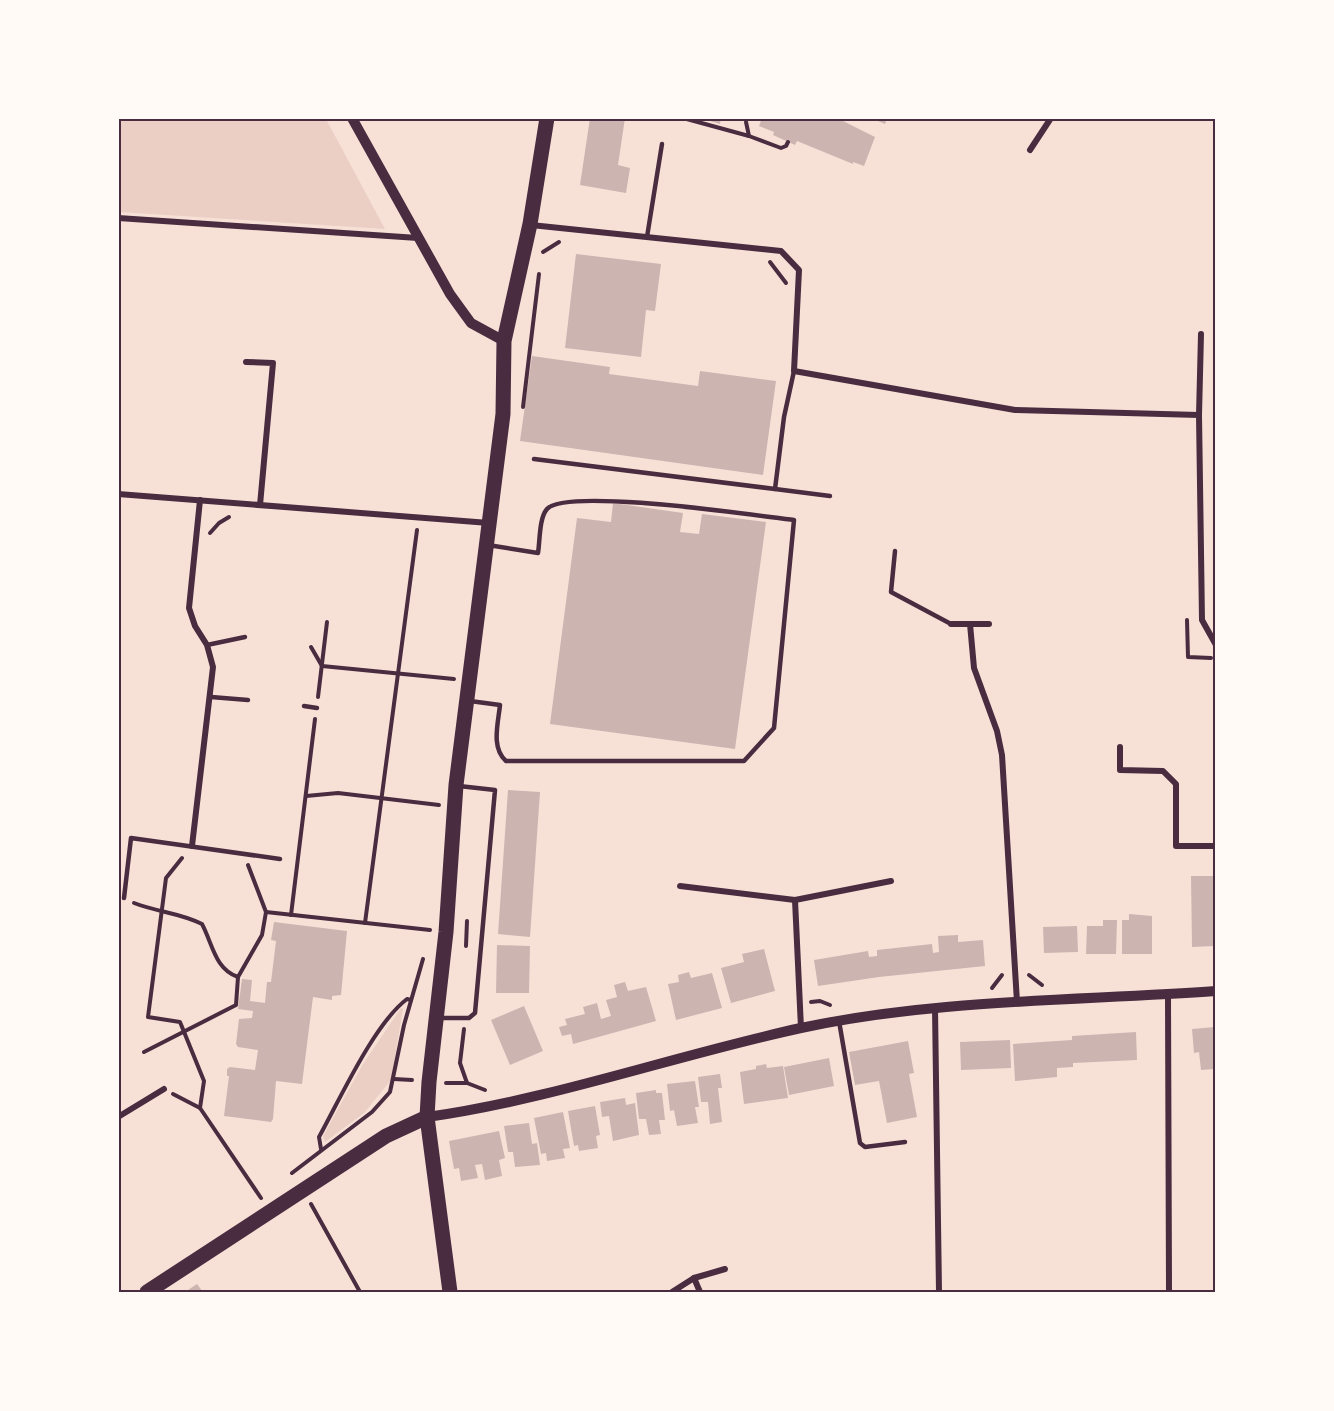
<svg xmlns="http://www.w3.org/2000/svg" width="1334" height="1411" font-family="'Fira Sans Condensed',sans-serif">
	<rect width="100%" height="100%" fill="#f7e1d7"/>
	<g fill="#ebcfc5">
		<polygon points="118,119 326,119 385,229 119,212"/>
		<polygon points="401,1008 403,1009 391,1080 364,1113 325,1142 323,1136 363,1064"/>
	</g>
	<g fill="#ccb4b1">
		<polygon points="590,118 625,118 618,165 630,168 626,193 580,185"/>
		<polygon points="700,118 721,118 720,124"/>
		<polygon points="762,118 837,118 875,137 864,166 853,162 853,164 797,141 795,145 773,135 774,132 759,126"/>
		<polygon points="871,118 887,118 885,124"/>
		<polygon points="576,254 661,264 655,311 646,310 641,357 565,348"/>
		<polygon points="532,356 610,367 609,374 698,386 700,371 776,381 763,475 520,441"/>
		<polygon points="613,503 683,513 680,532 699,534 702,514 766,522 735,749 550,724 577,518 611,522"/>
		<polygon points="508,790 540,792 530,937 498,934"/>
		<polygon points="1191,876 1215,876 1215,946 1192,947"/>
		<polygon points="1129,914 1152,916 1152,954 1122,954 1122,920 1129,920"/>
		<polygon points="1103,920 1117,920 1116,954 1086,954 1087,926 1103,926"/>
		<polygon points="274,922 347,931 341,995 332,996 332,1000 313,997 302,1084 276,1081 273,1119 271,1122 224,1116 229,1076 227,1076 227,1069 230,1067 255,1070 258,1050 238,1047 236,1044 239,1019 252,1018 253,1011 238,1009 242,979 252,980 250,1001 265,1003 267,982 271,982 276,941 271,940"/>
		<polygon points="1077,926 1078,952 1044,953 1043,927"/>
		<polygon points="958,935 958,942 983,940 985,966 879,977 818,986 814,960 868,951 869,957 877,956 877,950 932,944 933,953 939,952 938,936"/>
		<polygon points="497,945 530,946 529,993 496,993"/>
		<polygon points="764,949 775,991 731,1003 721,968 744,962 742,954"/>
		<polygon points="689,972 691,978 712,973 722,1008 676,1020 668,984 679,982 678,975"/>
		<polygon points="625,982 628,991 646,987 656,1021 573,1044 571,1034 562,1036 559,1027 567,1025 565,1019 585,1014 583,1007 597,1003 601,1019 611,1016 606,1000 617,997 614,985"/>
		<polygon points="524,1006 543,1051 510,1065 491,1020"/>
		<polygon points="1215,1027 1215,1069 1201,1070 1199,1052 1194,1053 1192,1029"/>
		<polygon points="1136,1032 1137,1060 1073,1063 1073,1067 1057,1068 1057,1077 1015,1081 1013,1044 1072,1040 1072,1036"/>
		<polygon points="1010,1040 1011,1068 961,1070 960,1042"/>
		<polygon points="908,1041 914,1073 909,1074 917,1117 887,1123 879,1081 855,1085 849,1052"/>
		<polygon points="829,1058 834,1086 789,1095 784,1067"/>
		<polygon points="766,1064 767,1068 783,1066 788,1098 744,1104 740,1072 756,1069 756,1066"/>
		<polygon points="720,1074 722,1088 718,1088 722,1122 710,1124 708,1102 701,1102 698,1077"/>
		<polygon points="695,1081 699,1107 695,1107 698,1123 677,1126 674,1110 670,1111 667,1084"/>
		<polygon points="656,1090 656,1093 662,1093 665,1120 659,1120 661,1134 649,1135 646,1119 639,1119 636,1093"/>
		<polygon points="625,1098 626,1105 635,1103 639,1135 613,1141 609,1116 602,1117 600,1102"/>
		<polygon points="595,1106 600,1135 596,1136 598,1148 579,1151 578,1145 574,1146 568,1111"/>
		<polygon points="563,1112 570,1148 563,1149 565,1158 547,1161 546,1153 541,1154 534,1118"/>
		<polygon points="529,1123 532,1144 537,1143 540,1165 515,1167 513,1152 508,1152 504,1126"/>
		<polygon points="499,1131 505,1158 499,1160 502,1176 485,1180 482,1164 475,1165 478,1178 461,1181 459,1168 454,1169 449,1141"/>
		<polygon points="197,1284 203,1292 185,1292"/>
	</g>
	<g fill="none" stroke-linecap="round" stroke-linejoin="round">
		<g stroke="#4a2c40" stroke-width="4">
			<polyline points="683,118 749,136 781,148 786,146 788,142"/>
			<polyline points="746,122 749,136"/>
			<polyline points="543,252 559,242"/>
			<polyline points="770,262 786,283"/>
			<polyline points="523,407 539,274"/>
			<polyline points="210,533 219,523 229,517"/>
			<polyline points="1187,620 1188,657 1211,658"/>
			<polyline points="311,647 322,666 454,679"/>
			<polyline points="318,697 327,622"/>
			<polyline points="306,796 338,793 439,805"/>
			<polyline points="182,858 166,878 148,1017 180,1022 204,1081 200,1108 261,1198"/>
			<polyline points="248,865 266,912"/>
			<path d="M134,903C157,912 181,913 202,924C213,945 215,969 238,977"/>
			<polyline points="291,915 315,719"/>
			<polyline points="365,923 417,530"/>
			<polyline points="466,946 467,921"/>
			<polyline points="1029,975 1042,985"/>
			<polyline points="992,988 1002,975"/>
			<polyline points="811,1002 820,1001 830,1005"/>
			<polyline points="464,1029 460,1063 467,1083"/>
			<polyline points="144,1052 236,1005 238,977 262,935 266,912 430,930"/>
			<polyline points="394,1079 412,1080"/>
			<polyline points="446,1083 467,1083 485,1090"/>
			<polyline points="173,1094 200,1108"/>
			<path d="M321,1149L319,1137C340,1099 374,1024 407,999L411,1000"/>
			<polyline points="292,1173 372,1112 390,1092 404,1025 423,959"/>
			<polyline points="311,1204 360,1292"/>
		</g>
		<g stroke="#4a2c40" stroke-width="4.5">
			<polyline points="647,237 662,144"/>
			<polyline points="534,459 775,489 784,417 794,371"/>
			<polyline points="775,489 830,496"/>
			<polyline points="895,551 891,592 951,624"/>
			<polyline points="207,645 245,637"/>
			<polyline points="211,697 248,700"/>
			<path d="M470,701L500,705C498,724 491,748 506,761H744L774,728L794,520C758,516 566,487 547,509C539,518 540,541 538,553L488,545"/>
			<polyline points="304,706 317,708"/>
			<polyline points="124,898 131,838 280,859"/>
			<polyline points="439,1018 469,1018 475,1013 495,790 459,786"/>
			<polyline points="839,1021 860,1143 865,1147 905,1142"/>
		</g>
		<g stroke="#4a2c40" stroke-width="6">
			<polyline points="1030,150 1051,118"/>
			<polyline points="118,218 418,238"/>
			<polyline points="531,225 781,251 799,270 794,371 1015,410 1199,415 1202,620 1216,645"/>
			<polyline points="246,362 273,363 260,505"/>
			<polyline points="1199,415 1201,334"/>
			<polyline points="118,494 489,523"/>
			<polyline points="951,624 989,624"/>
			<polyline points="970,624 974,668 997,731 1002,755 1017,1002"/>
			<polyline points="1120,747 1120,770 1163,771 1176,784 1176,846 1216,846"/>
			<polyline points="192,846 213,667 207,645 195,626 189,608 200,500"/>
			<polyline points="680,886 795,900 801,1028"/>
			<polyline points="795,900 891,881"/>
			<polyline points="1168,995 1169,1292"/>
			<polyline points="935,1008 939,1292"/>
			<polyline points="118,1117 164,1089"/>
			<polyline points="694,1278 725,1269"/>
			<polyline points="672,1292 694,1278 700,1292"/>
		</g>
		<g stroke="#4a2c40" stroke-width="10">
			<polyline points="352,118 450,294 471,323 504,341"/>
			<path d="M427,1117C554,1099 676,1055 801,1028C936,999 1078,1001 1216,991"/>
		</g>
		<g stroke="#4a2c40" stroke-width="15">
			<polyline points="147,1292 386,1136 427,1117"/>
			<polyline points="450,1292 427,1117 429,1082 446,932 456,785 503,414 504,341 530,224 547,118"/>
		</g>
	</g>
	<rect width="1334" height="1411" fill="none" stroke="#fffaf5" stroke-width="240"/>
	<rect x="120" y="120" width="1094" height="1171" fill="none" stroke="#4a2c40" stroke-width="2"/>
</svg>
